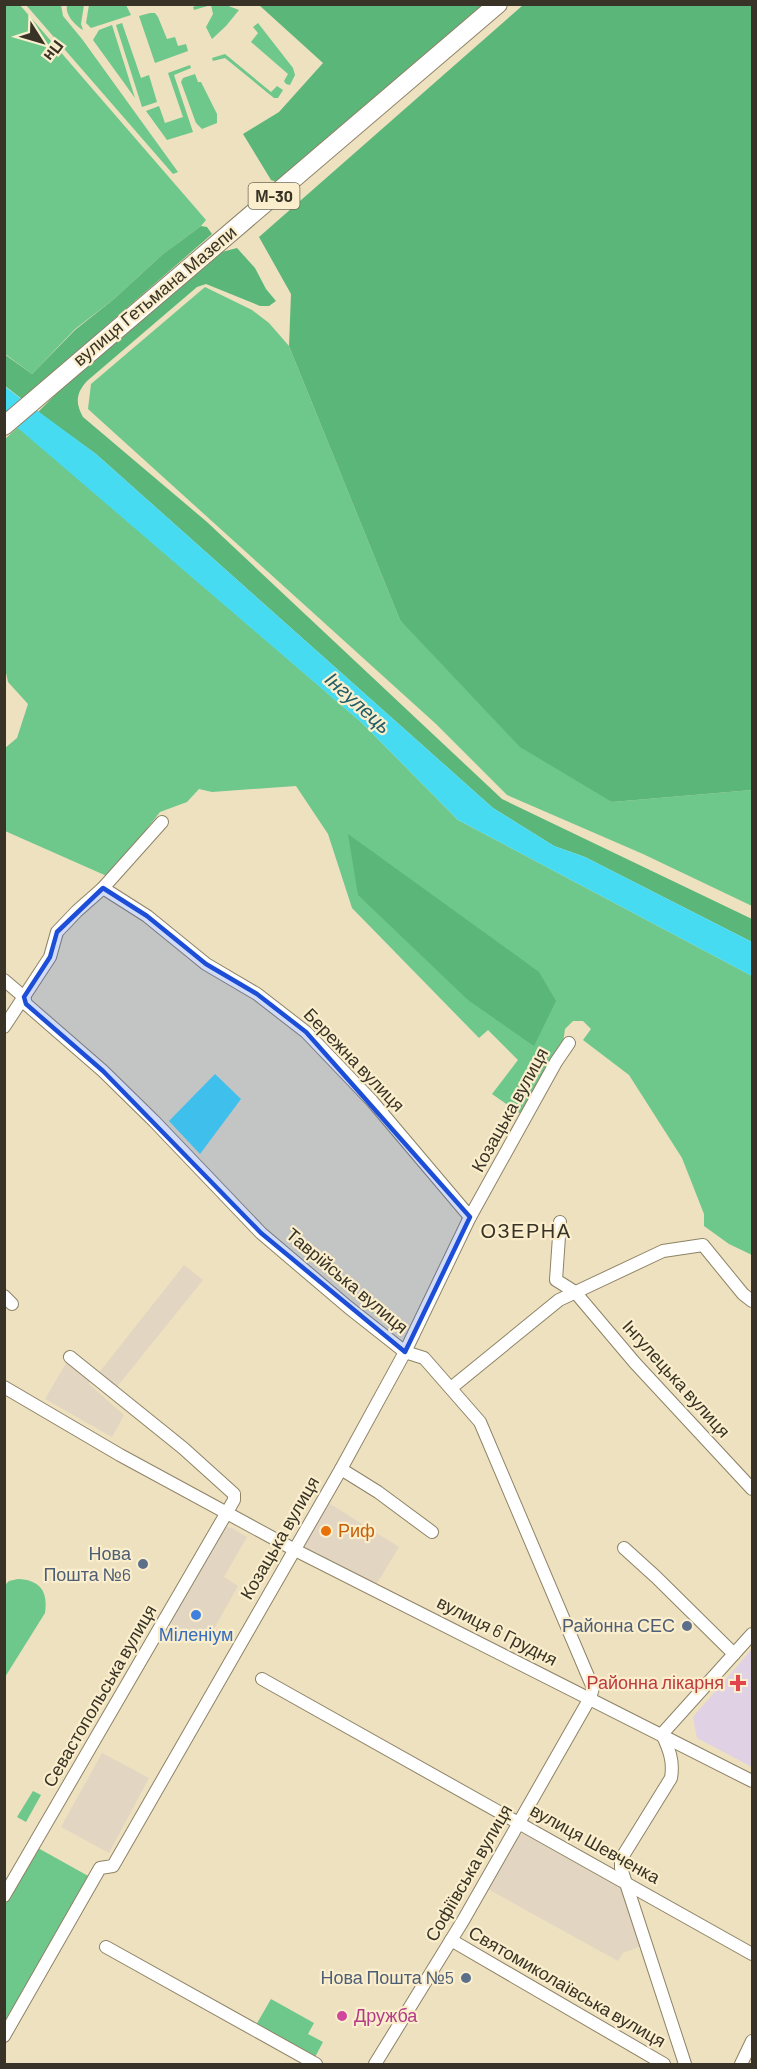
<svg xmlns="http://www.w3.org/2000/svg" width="757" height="2069" font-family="Barlow,sans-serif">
	<rect width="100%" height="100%" fill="#ede1c0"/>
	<g fill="#e2d6c2">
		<polygon points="184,1265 203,1280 116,1388 98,1374"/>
		<polygon points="68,1360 90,1378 89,1384 124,1415 112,1437 45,1399"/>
		<polygon points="327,1502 399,1547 376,1585 308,1551 304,1546 305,1540"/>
		<polygon points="227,1527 232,1528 247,1537 224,1577 238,1586 206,1643 168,1622 223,1529"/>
		<polygon points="102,1753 149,1778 109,1853 61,1827"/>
		<polygon points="524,1833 621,1886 641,1946 623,1953 618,1961 486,1888 515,1837"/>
	</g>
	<polygon fill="#e1d1e4" points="752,1649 752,1767 697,1738 693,1717"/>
	<g fill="#6ec78b">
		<polygon points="19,4 206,220 201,226 163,254 114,299 75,329 32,374 5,354 4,5"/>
		<polygon points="200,4 226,5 239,10 226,26 212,39 206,27 213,14 211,5 194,10 193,7"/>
		<polygon points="26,5 61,5 63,16 82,39 178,172 173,174"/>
		<path d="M67,5H84L81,24L83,30C75,25 65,15 67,5Z"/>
		<polygon points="89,5 126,5 131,15 91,28 86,23"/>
		<polygon points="150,13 155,13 158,17 167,39 175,37 178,46 186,44 188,51 155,63 139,16"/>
		<polygon points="122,23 141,78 149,75 157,102 142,107 116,25"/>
		<polygon points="258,23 293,68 295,75 290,85 286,84 284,81 288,74 251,42 258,33 253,27"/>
		<polygon points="112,25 135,98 93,40 99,30"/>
		<polygon points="225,54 271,92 277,86 283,90 278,98 274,98 225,58 213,61 212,58"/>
		<polygon points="190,65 191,68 174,75 193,132 167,140 146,111 159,106 165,123 183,117 168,73"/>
		<polygon points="195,74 198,82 201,82 217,114 217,123 202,129 196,123 181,82 183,78"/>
		<polygon points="205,287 252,310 269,323 289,346 400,620 612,802 752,790 752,906 643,854 507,795 436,724 88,409 91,384"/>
		<polygon points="18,427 362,723 458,820 752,976 752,1255 729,1244 704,1226 704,1214 682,1158 629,1075 583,1040 591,1029 583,1021 573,1021 565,1029 563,1043 522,1115 492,1094 518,1060 488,1030 479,1038 352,908 328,834 296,786 212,792 199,789 187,802 160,812 109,877 5,831 5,748 17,738 28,704 8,682 5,668 4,440"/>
		<path d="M18,1579C40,1580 48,1591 45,1613L5,1677V1585L9,1581Z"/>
		<polygon points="33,1791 41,1795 26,1822 17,1817"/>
		<polygon points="38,1848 90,1877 5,2027 5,1905"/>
		<polygon points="271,1999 314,2023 308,2034 323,2042 314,2059 256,2025"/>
	</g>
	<g fill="#5bb67a">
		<polygon points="259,5 483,5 277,182 271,180 243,134 279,112 323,63"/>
		<polygon points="523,5 752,5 752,790 612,802 520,747 400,620 289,346 291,294 259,237"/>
		<polygon points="201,226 207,227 212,234 22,399 5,386 4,354 32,374 75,330 114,299 163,254"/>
		<path d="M237,248L255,268L266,289L276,301L269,306H260L206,284L197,287L87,381C76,393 75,403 83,417L207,522L502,799L752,919V942L585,857L554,846L493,808L96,454L38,412L56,394L218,253Z"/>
		<polygon points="348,834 539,972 556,1001 534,1046 468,1000 358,895"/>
	</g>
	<g fill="#47dbf2">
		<polygon points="4,386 96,454 493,808 554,846 585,857 752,942 752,976 458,820 362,723 5,417"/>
		<polygon points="215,1074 241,1099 200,1154 169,1121"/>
	</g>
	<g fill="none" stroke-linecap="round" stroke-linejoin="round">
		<g stroke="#8e8365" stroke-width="14">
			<g id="minor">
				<polyline points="103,888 147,916 206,964 257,994 306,1032 372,1101 470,1217"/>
				<polyline points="4,980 24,997 26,1004 103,1071 154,1121 261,1233 348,1307 405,1352 424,1358 480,1422 593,1688 590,1698 464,1919 375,2064"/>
				<polyline points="4,1027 50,957 57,932 77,911 103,888 162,822"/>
				<polyline points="560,1222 556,1280 575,1292 635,1363 752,1489"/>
				<polyline points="4,1296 12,1304"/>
				<polyline points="4,1387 120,1455 295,1550 752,1781"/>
				<polyline points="451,1388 559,1300 663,1251 703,1245 743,1294 752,1301"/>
				<polyline points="341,1469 378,1492 432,1532"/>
				<polyline points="624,1548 656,1577 734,1654"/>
				<polyline points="262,1679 752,1954"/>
				<path d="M662,1734C669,1749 674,1761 671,1778L621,1859V1868L685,2064"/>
				<polyline points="662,1734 752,1634"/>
				<polyline points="4,1896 234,1500 234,1494 183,1448 70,1357"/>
				<polyline points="451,1940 664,2064"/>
				<polyline points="106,1947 316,2064"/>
				<polyline points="4,2036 100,1868 113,1866 341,1469 405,1352 470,1217 556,1062 569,1043"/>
				<polyline points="741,2064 752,2041"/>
			</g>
		</g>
		<g stroke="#8e8365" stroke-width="20">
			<polyline id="highway" points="4,426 498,4"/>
		</g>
		<use href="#minor" stroke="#fff" stroke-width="12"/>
		<use href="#highway" stroke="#fff" stroke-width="18"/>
	</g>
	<path fill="#1d4ed8" fill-opacity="0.2" stroke="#1d4ed8" stroke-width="4.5" stroke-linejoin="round" d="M103,888L147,916L206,964L257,994L306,1032L470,1217L405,1352L261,1233L103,1071L26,1004L24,997L50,957L57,932Z"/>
	<circle fill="#e8710a" stroke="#faeecd" stroke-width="2" cx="326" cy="1531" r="6"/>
	<g fill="#5c6f8a" stroke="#faeecd" stroke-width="2">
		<circle cx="143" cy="1564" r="6"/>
		<circle cx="687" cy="1626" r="6"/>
		<circle cx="466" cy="1978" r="6"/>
	</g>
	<circle fill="#3f7fe0" stroke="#faeecd" stroke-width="2" cx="196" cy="1615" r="6"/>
	<path fill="#e0444e" stroke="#faeecd" stroke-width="2" d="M735 1674h6v6h6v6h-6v6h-6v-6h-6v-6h6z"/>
	<circle fill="#d1479c" stroke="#faeecd" stroke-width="2" cx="342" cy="2016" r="6"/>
	<g text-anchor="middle" stroke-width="4.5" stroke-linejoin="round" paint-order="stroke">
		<rect fill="#faeecd" stroke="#726b58" stroke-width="1.5" x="248.5" y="183" width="51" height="26" rx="4.5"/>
		<g font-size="16" font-weight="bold" fill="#383326">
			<text x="274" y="202">М-30</text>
		</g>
		<g font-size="18" fill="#383326" stroke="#faeecd">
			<text transform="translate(155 296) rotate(-40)" y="6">вулиця Гетьмана Мазепи</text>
			<text transform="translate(354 1060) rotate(46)" y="6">Бережна вулиця</text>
			<text transform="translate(510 1110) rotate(-61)" y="6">Козацька вулиця</text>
			<text transform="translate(347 1281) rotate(40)" y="6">Таврійська вулиця</text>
			<text transform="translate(676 1379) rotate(48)" y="6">Інгулецька вулиця</text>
			<text transform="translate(280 1538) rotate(-60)" y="6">Козацька вулиця</text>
			<text transform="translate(497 1631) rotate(27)" y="6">вулиця 6 Грудня</text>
			<text transform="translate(100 1696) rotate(-60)" y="6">Севастопольська вулиця</text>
			<text transform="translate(595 1844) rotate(29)" y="6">вулиця Шевченка</text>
			<text transform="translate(469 1873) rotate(-60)" y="6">Софіївська вулиця</text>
			<text transform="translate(567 1987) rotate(30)" y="6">Святомиколаївська вулиця</text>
		</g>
		<g font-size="18" fill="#c56008" stroke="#faeecd" text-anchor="start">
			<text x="338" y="1537">Риф</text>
		</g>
		<g font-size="18" fill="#4e5e75" stroke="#faeecd" text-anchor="end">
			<text x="131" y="1560">Нова<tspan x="131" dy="21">Пошта №6</tspan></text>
			<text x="675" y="1632">Районна СЕС</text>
			<text x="454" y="1984">Нова Пошта №5</text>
		</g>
		<g font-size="18" fill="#366cbe" stroke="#faeecd">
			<text x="196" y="1641">Міленіум</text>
		</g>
		<g font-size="18" fill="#be3a42" stroke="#faeecd" text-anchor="end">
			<text x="724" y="1689">Районна лікарня</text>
		</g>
		<g font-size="18" fill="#b23c85" stroke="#faeecd" text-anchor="start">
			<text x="354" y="2022">Дружба</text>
		</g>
		<g font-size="20" font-style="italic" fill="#215d66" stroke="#faeecd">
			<text transform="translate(358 703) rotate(42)" y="7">Інгулець</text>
		</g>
		<g font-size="20" letter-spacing="1.5" fill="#383326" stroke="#faeecd">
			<text x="526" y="1238">ОЗЕРНА</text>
		</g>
	</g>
	<rect width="757" height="2069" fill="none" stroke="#383326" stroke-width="12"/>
	<g transform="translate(42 42) rotate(127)" stroke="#faeecd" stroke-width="4.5" paint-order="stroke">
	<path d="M0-4.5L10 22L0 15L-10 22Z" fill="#383326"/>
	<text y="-9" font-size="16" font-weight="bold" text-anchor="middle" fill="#383326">Пн</text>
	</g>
</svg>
